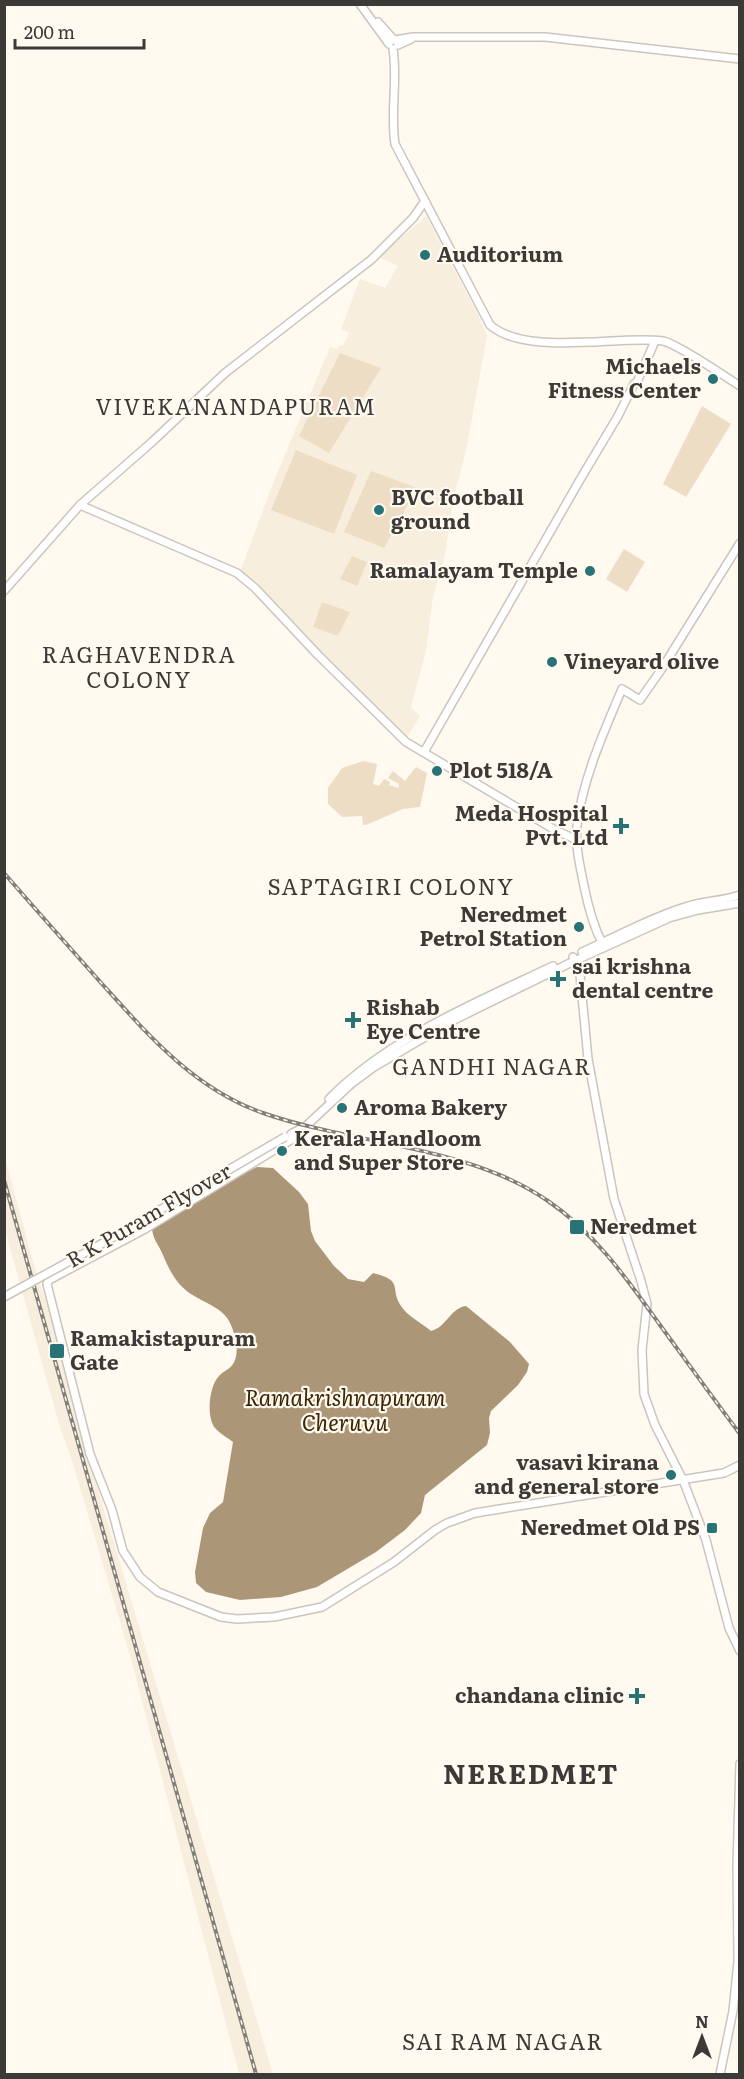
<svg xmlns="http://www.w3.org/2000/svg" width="744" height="2079" font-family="Literata,serif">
	<rect width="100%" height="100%" fill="#fff9f0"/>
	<g fill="#f8eede">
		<polygon points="426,216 478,315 487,336 466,451 454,496 444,560 433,597 426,651 411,707 420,716 406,739 241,570 271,488 330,347 337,349 339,345 343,346 349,333 341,329 360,279 385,288 398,266 379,257"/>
		<polygon points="4,1154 34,1265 66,1363 84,1443 273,2074 239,2074 131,1659 73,1464 59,1424 5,1230"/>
	</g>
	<g fill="#eeddc5">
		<polygon points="340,353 381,368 329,453 299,436"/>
		<polygon points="702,406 731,424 686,497 663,484"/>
		<polygon points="296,450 357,475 334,534 271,510"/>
		<polygon points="371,471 417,488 384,548 344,532"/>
		<polygon points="624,549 645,562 627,592 606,579"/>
		<polygon points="352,556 367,562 357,586 340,579"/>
		<polygon points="322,602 350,612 338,636 313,627"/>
		<polygon points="363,761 377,764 373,784 379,786 384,779 390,782 389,785 398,788 399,784 388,778 393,771 405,781 416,767 427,773 420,807 403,809 366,825 363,825 362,816 342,817 328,804 328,788 342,768"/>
	</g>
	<path fill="#ab9778" d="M257,1167L273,1168L299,1192L308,1204L311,1231L315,1241L334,1266L348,1279L364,1282L373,1273C405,1281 389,1288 401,1306C407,1316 422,1323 431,1331C447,1327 450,1308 466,1306L510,1342L529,1364L527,1372L518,1385L491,1411L489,1418L490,1433L487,1445L425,1495L421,1513L405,1530L376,1552L317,1587L281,1597L240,1600L206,1592L196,1583L195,1572L203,1528L210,1513L223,1502L233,1442C228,1438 219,1433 215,1428C206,1417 209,1386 219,1376C224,1370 232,1369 235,1360C239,1349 235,1335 231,1325C224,1307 203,1303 188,1292C175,1282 169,1269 163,1255C158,1243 152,1239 152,1226L233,1178Z"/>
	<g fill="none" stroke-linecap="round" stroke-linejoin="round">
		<g stroke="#cbc5bd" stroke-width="10">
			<g id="secondary">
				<polyline points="360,4 389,44"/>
				<polyline points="378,22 394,40"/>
				<polyline points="395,40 413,37 545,37 740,59"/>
				<polyline points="398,45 411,39"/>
				<path d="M393,49C398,81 390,112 395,144L490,325C527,357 618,335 663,341C678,344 724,376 740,386"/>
				<polyline points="80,505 237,573 255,588 318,655 406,742 555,830 577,840"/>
				<polyline points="4,591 80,505 152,442 225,373 372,259 413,218 425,201"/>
				<polyline points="424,752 581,478 618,416 634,384 637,382 655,341"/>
				<path d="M602,943C593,925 588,906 584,886C580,866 575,846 577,826C582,781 604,731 622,689L640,700L661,670L740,543"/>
				<path d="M582,952C616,937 649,918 685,907C703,901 722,901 740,895"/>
				<polyline points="573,957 580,975 588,1059 614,1199 641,1281 647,1304 642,1350 644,1394 655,1425 683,1480 706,1540 729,1628 740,1651"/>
				<path d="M329,1099C389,1038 477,1002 553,966"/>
				<polyline points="293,1133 294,1138 145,1229 49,1280 47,1284 90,1454 112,1510 123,1551 140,1577 158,1592 221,1617 237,1619 274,1617 322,1607 394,1562 435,1530 447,1523 475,1513 724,1473 740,1465"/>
				<polyline points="291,1134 306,1126 351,1084 374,1067 456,1019 570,963 669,918 698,910 740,903"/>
				<polyline points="720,2074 733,2011 738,1961 737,1866 740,1764"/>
			</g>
		</g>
		<use href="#secondary" stroke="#fff" stroke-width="7"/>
		<g stroke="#827f79" stroke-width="4">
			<g id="rail">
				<path d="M4,873C37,911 70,948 103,985C150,1037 195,1089 263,1113C355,1145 467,1145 548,1201C595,1233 627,1279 660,1325C687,1362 713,1398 740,1434"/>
				<polyline points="4,1180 256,2074"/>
			</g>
		</g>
		<use href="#rail" stroke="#fff9f0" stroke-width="1.5" stroke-dasharray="4.5" stroke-linecap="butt"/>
		<g stroke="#cbc5bd" stroke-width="10" stroke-linecap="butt">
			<polyline id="secondary-bridge" points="4,1297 103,1243 285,1137"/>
		</g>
		<use href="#secondary-bridge" stroke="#fff" stroke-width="7"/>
	</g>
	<g fill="#287376" stroke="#fff9f0" stroke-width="2">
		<circle cx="425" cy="255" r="6"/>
		<circle cx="713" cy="379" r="6"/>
		<circle cx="379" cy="510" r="6"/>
		<circle cx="590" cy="571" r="6"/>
		<circle cx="552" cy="662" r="6"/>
		<circle cx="437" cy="771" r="6"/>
		<path d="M618 817h6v6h6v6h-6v6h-6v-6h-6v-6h6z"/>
		<circle cx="579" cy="927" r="6"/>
		<path d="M555 970h6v6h6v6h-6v6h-6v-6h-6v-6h6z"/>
		<path d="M350 1011h6v6h6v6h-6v6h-6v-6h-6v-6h6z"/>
		<circle cx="342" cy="1108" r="6"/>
		<circle cx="282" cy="1151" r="6"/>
		<rect x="569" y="1219" width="16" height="16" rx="3"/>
		<rect x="49" y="1343" width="16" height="16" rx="3"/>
		<circle cx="671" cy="1475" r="6"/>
		<rect x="706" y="1522" width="12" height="12" rx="3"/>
		<path d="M634 1687h6v6h6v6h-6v6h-6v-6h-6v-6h6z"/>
	</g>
	<g text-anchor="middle" stroke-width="4.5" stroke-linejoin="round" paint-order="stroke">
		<g font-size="21" font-weight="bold" fill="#3c3a36" stroke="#fff9f0" text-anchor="start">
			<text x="437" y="262">Auditorium</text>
			<text x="701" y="374" text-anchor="end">Michaels<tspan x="701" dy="24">Fitness Center</tspan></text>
			<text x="391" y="505">BVC football<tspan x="391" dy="24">ground</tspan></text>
			<text x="578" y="578" text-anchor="end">Ramalayam Temple</text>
			<text x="564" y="669">Vineyard olive</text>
			<text x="449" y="778">Plot 518/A</text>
			<text x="608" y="821" text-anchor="end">Meda Hospital<tspan x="608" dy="24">Pvt. Ltd</tspan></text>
			<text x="567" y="922" text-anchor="end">Neredmet<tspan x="567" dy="24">Petrol Station</tspan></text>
			<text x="572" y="974">sai krishna<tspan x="572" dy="24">dental centre</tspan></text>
			<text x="366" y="1015">Rishab<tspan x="366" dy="24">Eye Centre</tspan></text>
			<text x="354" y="1115">Aroma Bakery</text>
			<text x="294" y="1146">Kerala Handloom<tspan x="294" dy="24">and Super Store</tspan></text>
			<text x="590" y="1234">Neredmet</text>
			<text x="70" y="1346">Ramakistapuram<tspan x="70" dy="24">Gate</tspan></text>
			<text x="659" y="1470" text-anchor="end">vasavi kirana<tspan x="659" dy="24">and general store</tspan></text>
			<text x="700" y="1535" text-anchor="end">Neredmet Old PS</text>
			<text x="624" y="1703" text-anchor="end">chandana clinic</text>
		</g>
		<g font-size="21" fill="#3c3a36" stroke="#fff9f0">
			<text transform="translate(149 1216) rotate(-30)" y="7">R K Puram Flyover</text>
		</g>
		<g font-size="22" letter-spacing="1.5" fill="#3c3a36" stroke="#fff9f0">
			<text x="236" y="415">VIVEKANANDAPURAM</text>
			<text x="139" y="663">RAGHAVENDRA<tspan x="139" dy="25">COLONY</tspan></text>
			<text x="391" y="895">SAPTAGIRI COLONY</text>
			<text x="492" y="1075">GANDHI NAGAR</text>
			<text x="503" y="2050">SAI RAM NAGAR</text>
		</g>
		<g font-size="22" font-style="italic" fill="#3b2500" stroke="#fff9f0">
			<text x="345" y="1406">Ramakrishnapuram<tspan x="345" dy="25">Cheruvu</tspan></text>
		</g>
		<g font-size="27" font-weight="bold" letter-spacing="1.5" fill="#3c3a36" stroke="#fff9f0">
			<text x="531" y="1784">NEREDMET</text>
		</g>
	</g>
	<rect width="744" height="2079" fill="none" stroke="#3c3a36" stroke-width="12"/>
	<g transform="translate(702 2037)" stroke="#fff9f0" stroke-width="4.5" paint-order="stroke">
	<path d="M0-4.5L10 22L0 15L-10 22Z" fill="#3c3a36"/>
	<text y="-9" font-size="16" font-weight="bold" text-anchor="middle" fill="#3c3a36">N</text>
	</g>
	<path d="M15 39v9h129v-9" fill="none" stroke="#3c3a36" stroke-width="3"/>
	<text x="24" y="39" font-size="18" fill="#3c3a36" stroke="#fff9f0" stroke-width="4.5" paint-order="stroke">200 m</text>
</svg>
